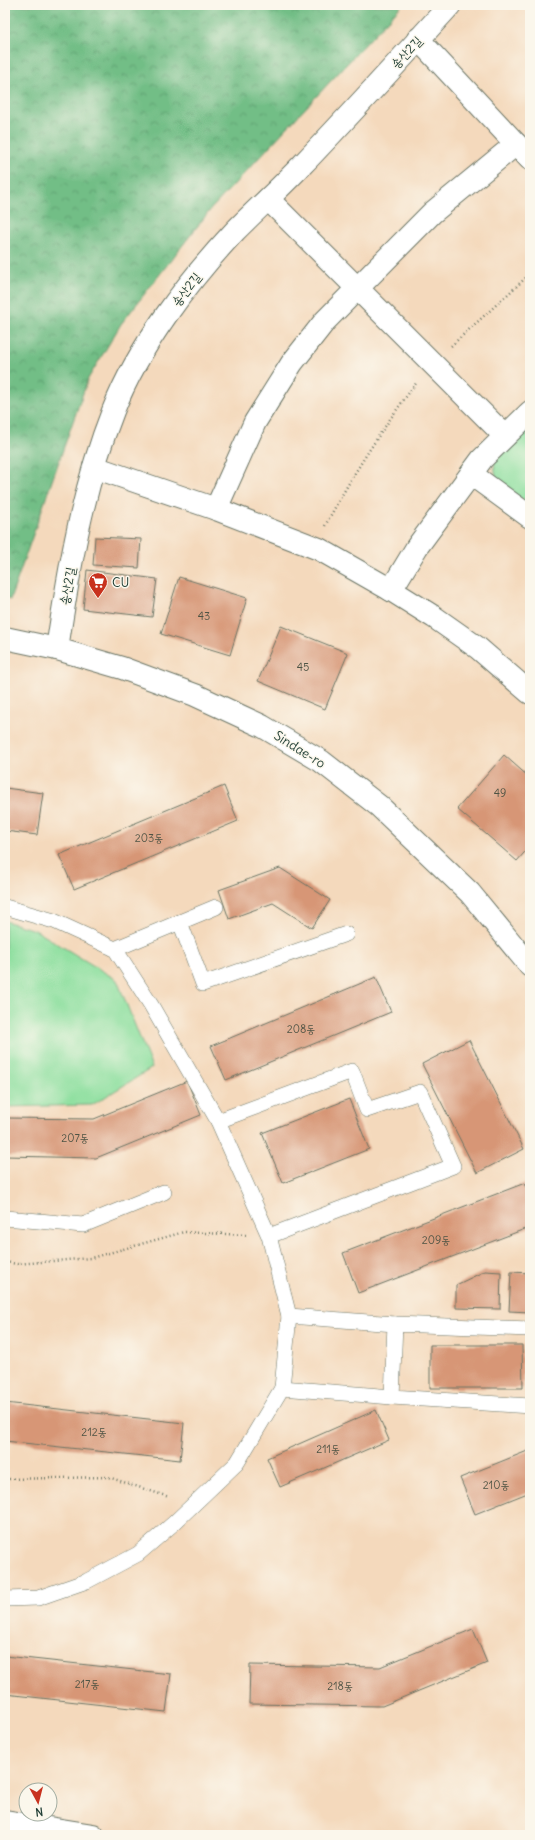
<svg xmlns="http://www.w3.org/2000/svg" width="535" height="1840" font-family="Delius,'Poor Story',sans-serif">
	<defs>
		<pattern id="forest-crowns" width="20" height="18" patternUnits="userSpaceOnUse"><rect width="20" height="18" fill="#72be86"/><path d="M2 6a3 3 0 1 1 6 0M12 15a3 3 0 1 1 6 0" fill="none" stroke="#5d9c6e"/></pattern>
	</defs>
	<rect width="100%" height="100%" fill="#fbf7ec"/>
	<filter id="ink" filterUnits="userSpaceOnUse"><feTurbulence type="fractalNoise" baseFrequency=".025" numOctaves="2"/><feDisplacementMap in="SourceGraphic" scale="8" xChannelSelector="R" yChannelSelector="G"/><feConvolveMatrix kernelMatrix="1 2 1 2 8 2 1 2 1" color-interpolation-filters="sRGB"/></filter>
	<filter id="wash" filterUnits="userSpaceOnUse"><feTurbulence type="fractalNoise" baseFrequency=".012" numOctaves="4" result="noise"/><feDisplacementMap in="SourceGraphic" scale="16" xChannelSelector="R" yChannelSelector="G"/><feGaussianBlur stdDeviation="0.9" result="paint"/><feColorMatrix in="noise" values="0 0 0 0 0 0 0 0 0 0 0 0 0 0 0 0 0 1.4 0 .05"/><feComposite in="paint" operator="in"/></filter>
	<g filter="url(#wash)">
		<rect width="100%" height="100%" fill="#f4d9bc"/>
		<polygon fill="url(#forest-crowns)" stroke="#487e5d" points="5,5 402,5 211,209 121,324 88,379 10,600 5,598"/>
		<g fill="#8ddf9f" stroke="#568e6a">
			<polygon points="530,425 530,505 496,481 494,461"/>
			<polygon points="5,921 35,930 117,980 152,1068 92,1105 5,1107"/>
		</g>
		<g id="blocks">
			<g fill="#d79676">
				<polygon points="95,537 141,539 139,568 93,565"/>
				<polygon points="87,570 157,579 152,617 83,609"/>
				<polygon points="179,577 247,598 230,655 161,634"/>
				<polygon points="281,626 348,653 325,709 258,681"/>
				<polygon points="504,755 530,778 530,846 517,861 457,809"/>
				<polygon points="224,786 238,821 74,889 59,855"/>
				<polygon points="5,788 43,793 37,835 5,831"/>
				<polygon points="280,868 330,900 312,928 273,903 229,919 219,890"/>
				<polygon points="376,977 391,1012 226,1080 211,1046"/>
				<polygon points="469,1040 524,1149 477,1173 422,1064"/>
				<polygon points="187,1081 201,1115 96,1158 5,1156 5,1118 94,1119"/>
				<polygon points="349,1099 369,1149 283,1183 262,1133"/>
				<polygon points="525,1183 530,1197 530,1227 358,1293 343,1253"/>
				<polygon points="485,1271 501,1272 500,1309 456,1308 456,1285"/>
				<polygon points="511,1272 530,1273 530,1312 509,1311"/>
				<polygon points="430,1345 522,1345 523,1388 430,1388"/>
				<polygon points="5,1403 184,1423 180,1460 5,1441"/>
				<polygon points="376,1410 389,1440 280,1487 267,1458"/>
				<polygon points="530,1450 530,1492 475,1514 460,1478"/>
				<polygon points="473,1629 487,1663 382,1706 249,1704 250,1665 380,1667"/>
				<polygon points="5,1656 171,1674 166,1712 5,1694"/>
			</g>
		</g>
	</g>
	<g filter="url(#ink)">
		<use href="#blocks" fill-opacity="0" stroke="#6a7464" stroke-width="1"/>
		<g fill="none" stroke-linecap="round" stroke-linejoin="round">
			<g stroke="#6a7464" stroke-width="16">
				<g id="service">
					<polyline points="5,907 54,921 115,949"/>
					<polyline points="216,907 115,949 151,1005 218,1121"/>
					<polyline points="180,922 203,984 346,934"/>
					<polyline points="5,1218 83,1225 164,1192"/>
					<polyline points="269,1236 218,1121 352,1071 367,1110 420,1092 453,1166 269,1236 289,1316"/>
					<polyline points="530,1329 395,1324 392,1397 530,1406"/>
					<polyline points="392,1397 282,1388 289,1316 395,1324"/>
					<polyline points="5,1599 38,1598 87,1581 138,1554 174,1523 237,1463 282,1388"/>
				</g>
			</g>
			<g stroke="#6a7464" stroke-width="24">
				<polyline id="pedestrian" points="268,199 505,436"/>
			</g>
			<g stroke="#6a7464" stroke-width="24">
				<g id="minor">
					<polyline points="418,39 530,159"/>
					<polyline points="94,467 216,509 319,549 391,590 434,617 478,648 530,693"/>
					<polyline points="471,474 530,517"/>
					<polyline points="216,509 255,422 292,363 325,321 432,213 516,144"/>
					<polyline points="391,590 417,547 482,459 530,412"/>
					<path d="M57,649C69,569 83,487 113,411C138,347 188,281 235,231C257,209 280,188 302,165C352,113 401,59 450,5"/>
				</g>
			</g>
			<g stroke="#6a7464" stroke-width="24">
				<polyline id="tertiary" points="5,1821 93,1835"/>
			</g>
			<g stroke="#6a7464" stroke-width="24">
				<polyline id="secondary" points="5,638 57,649 122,668 195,695 262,726 321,761 379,806 470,893 530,966"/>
			</g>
			<g stroke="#6a7464" stroke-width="2.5" stroke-dasharray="1 3" stroke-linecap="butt">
				<polyline points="451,346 530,274"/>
				<path d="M325,526C352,475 383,427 417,382"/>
				<polyline points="5,1262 17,1264 91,1258 184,1232 246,1235"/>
				<polyline points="5,1479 108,1477 169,1497"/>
			</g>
			<use href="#service" stroke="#fff" stroke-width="15"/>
			<use href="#pedestrian" stroke="#fff" stroke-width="22"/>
			<use href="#minor" stroke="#fff" stroke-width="22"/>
			<use href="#tertiary" stroke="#fff" stroke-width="22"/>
			<use href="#secondary" stroke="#fff" stroke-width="22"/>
		</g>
	</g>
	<defs>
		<g id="supermarket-pin" transform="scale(1)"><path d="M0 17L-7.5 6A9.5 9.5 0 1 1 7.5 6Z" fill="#c8321e" stroke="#fbf7ec"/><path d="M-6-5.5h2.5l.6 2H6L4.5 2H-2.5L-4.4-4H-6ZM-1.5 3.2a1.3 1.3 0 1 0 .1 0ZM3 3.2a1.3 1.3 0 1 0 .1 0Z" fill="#fff"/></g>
	</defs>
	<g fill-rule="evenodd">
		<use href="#supermarket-pin" x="98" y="582"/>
	</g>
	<g text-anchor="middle" stroke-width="3" stroke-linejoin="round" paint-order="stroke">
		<g font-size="11" fill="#4d5344">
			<text x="204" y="620">43</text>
			<text x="303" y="671">45</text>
			<text x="500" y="797">49</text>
			<text x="149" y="842">203동</text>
			<text x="301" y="1033">208동</text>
			<text x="75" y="1142">207동</text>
			<text x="436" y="1244">209동</text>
			<text x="94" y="1436">212동</text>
			<text x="328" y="1453">211동</text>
			<text x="496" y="1489">210동</text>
			<text x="87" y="1688">217동</text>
			<text x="340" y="1690">218동</text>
		</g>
		<g font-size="13" fill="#1f3d34" stroke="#fbf7ec">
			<text transform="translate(406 52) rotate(-47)" y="5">송산2길</text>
			<text transform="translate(186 289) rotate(-52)" y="5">송산2길</text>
			<text transform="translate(67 586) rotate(-80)" y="5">송산2길</text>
			<text transform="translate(300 749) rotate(32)" y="5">Sindae-ro</text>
		</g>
		<g font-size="13" fill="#1f3d34" stroke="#fbf7ec" text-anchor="start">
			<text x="112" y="587">CU</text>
		</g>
	</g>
	<rect width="535" height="1840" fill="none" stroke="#fbf7ec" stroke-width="20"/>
	<g transform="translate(38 1802) rotate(173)"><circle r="19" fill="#fbf7ec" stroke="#a3ada2"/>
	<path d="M0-3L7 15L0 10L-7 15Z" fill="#c8321e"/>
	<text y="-6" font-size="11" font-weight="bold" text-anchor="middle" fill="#1f3d34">N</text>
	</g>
</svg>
